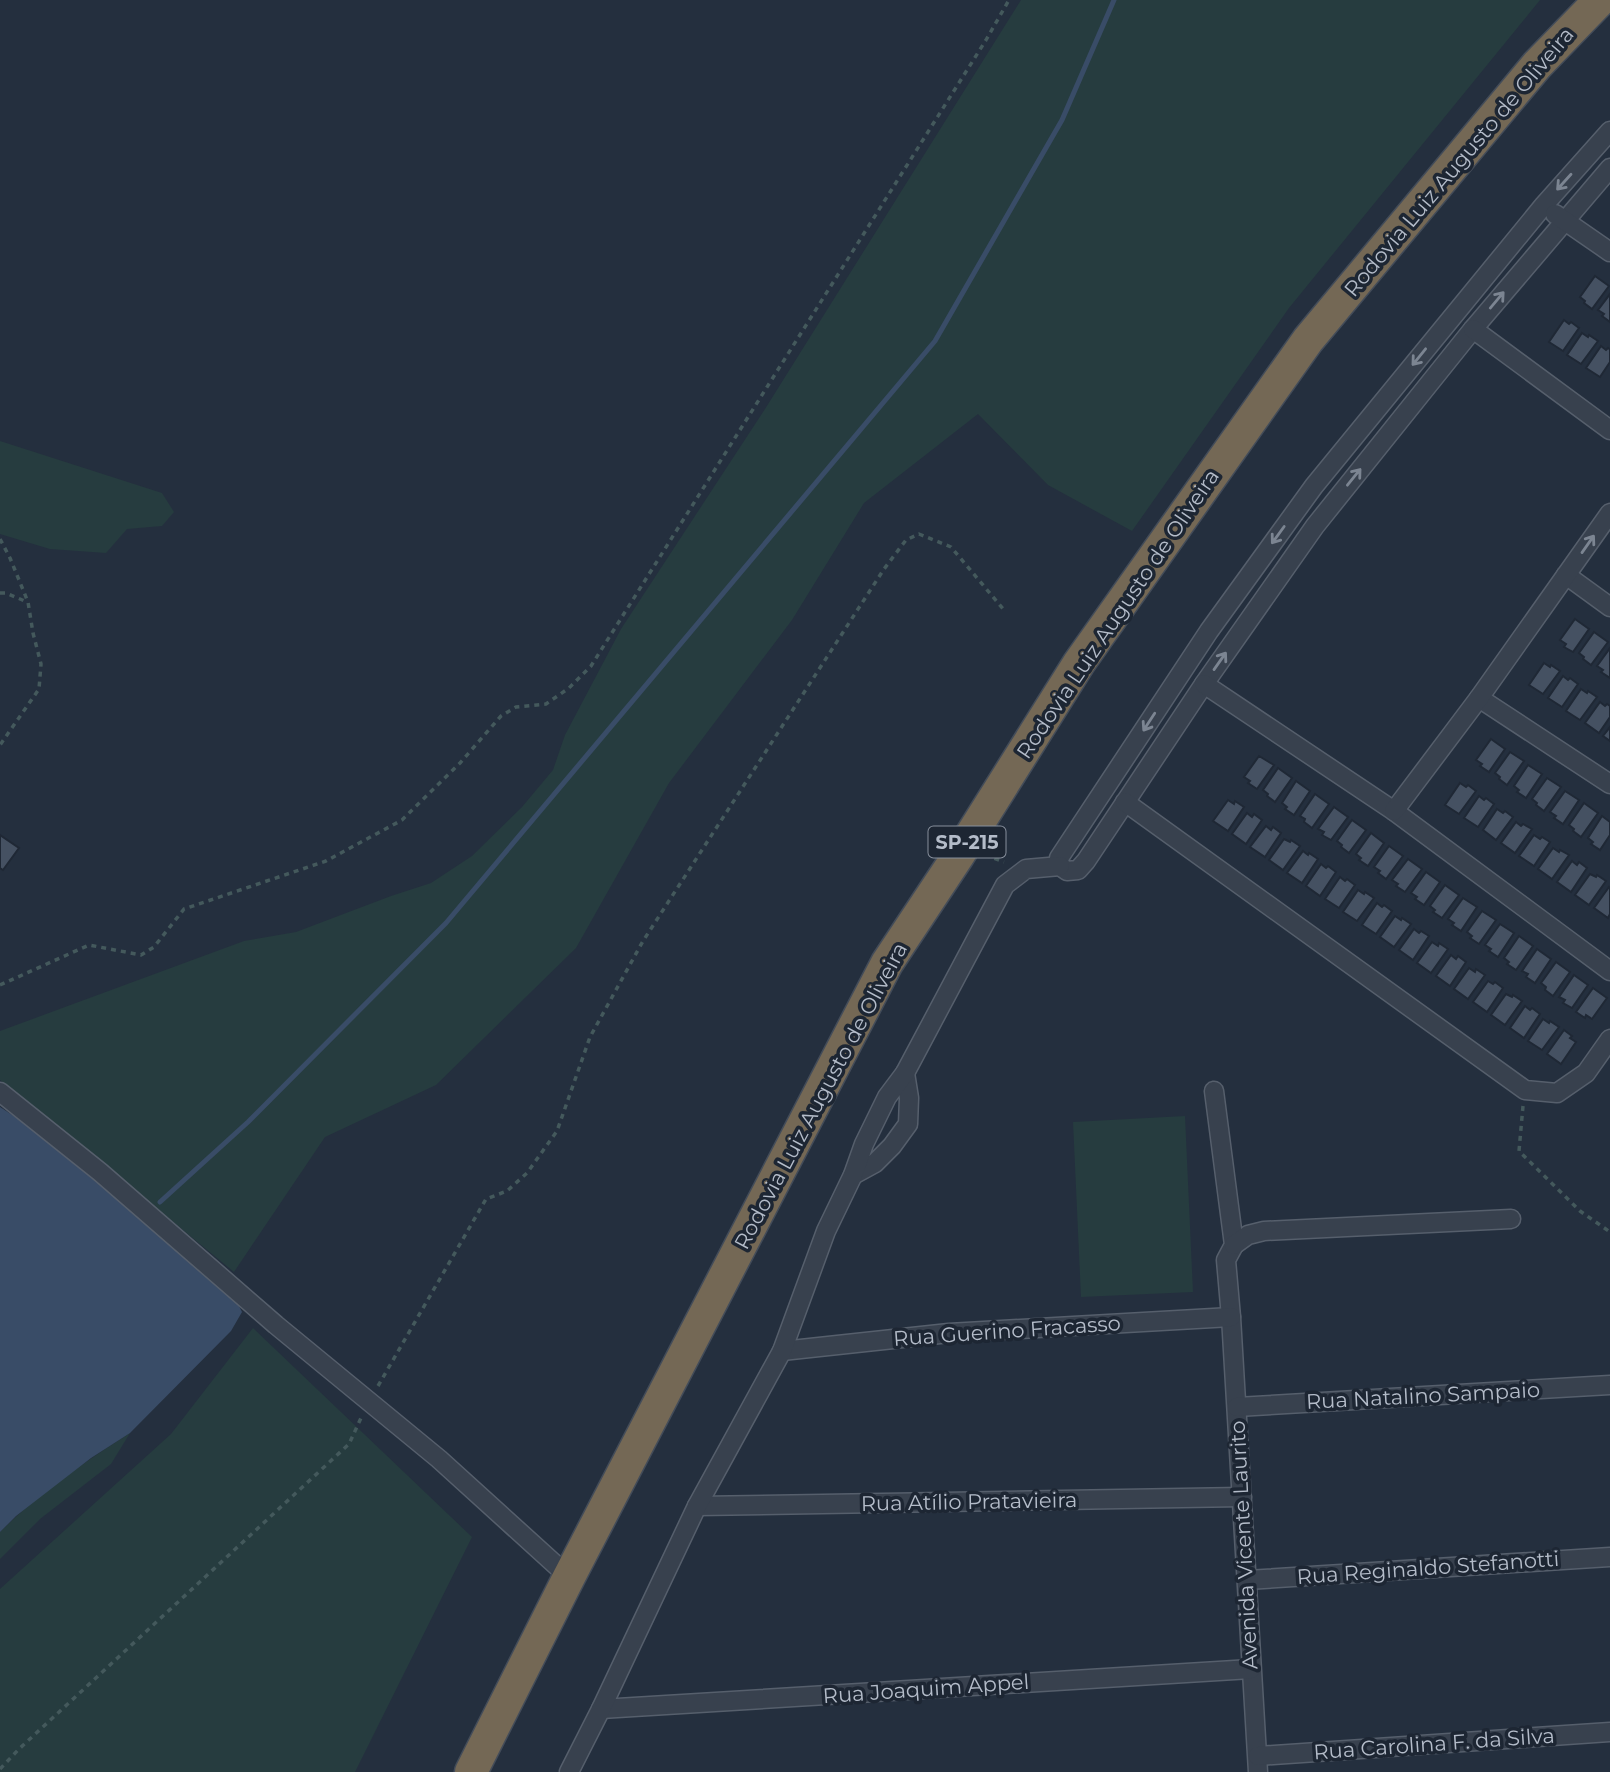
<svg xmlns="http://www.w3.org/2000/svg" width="1610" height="1772" font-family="Montserrat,sans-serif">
	<rect width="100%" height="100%" fill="#242f3e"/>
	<g fill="#263c3f">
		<polygon points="1021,0 1540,0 1289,308 1132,531 1048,485 978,414 864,503 792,620 669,783 576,948 436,1085 325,1137 234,1272 0,1080 0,1031 244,941 296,932 391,896 431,883 472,856 522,807 553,770 565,735 621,629 765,409"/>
		<polygon points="0,441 162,493 174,512 162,526 127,529 106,553 50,549 0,534"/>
		<polygon points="1185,1116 1193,1292 1081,1297 1073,1122"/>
		<polygon points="253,1328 472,1537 355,1772 0,1772 0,1589 171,1434"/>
		<path d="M130,1433L111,1464L40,1519L0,1559V1532C38,1494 84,1462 130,1433Z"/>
	</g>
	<polygon fill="#394c67" points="0,1107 61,1147 229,1286 242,1312 231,1331 130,1433 91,1458 16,1516 0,1532"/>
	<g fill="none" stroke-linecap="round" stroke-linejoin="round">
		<polyline stroke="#394c67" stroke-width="5" points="160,1202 248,1122 446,923 935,341 1062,120 1114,0"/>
	</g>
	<g fill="#455162" stroke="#1f2835" stroke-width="2">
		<polygon points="1595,276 1609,286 1592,309 1584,303 1585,301 1580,297"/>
		<polygon points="1610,294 1610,322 1602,316 1604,314 1598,310"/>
		<polygon points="1564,320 1569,324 1571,322 1579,328 1563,351 1549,342"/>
		<polygon points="1582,333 1588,337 1589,335 1598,341 1581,364 1567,355"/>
		<polygon points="1601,346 1606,350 1608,348 1610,349 1610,362 1600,377 1586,368"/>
		<polygon points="1575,619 1589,629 1573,652 1564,647 1566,644 1560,640"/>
		<polygon points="1594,632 1608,642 1591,665 1583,659 1584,657 1579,653"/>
		<polygon points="1610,648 1610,678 1601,672 1603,670 1597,666"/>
		<polygon points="1544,663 1550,667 1551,665 1560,671 1543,694 1529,685"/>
		<polygon points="1563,676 1568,680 1570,678 1578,684 1562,707 1548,698"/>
		<polygon points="1581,689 1587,693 1588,691 1597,697 1580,720 1566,711"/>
		<polygon points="1600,702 1605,706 1607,704 1610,706 1610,717 1599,733 1585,723"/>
		<polygon points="1610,727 1610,741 1603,736"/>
		<polygon points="1491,739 1505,749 1489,772 1480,766 1482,764 1476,760"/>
		<polygon points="1510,752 1524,761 1507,785 1499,779 1500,777 1495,773"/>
		<polygon points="1259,756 1274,765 1257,789 1248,783 1250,781 1244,777"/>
		<polygon points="1528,765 1542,774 1526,798 1517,792 1519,790 1514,786"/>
		<polygon points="1278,768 1292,778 1275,802 1267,796 1268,794 1263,790"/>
		<polygon points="1547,778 1561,787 1544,811 1536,805 1537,803 1532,799"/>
		<polygon points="1296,781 1310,791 1294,815 1285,809 1287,807 1282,803"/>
		<polygon points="1460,783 1466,787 1468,785 1476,791 1459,814 1445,805"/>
		<polygon points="1565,791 1579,800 1563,824 1554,818 1556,816 1550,812"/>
		<polygon points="1315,794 1329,804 1312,828 1304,822 1305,819 1300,816"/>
		<polygon points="1479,796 1484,800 1486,798 1494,804 1478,827 1464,818"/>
		<polygon points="1228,800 1234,804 1235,801 1244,807 1228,831 1213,821"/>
		<polygon points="1584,803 1598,813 1581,837 1573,831 1574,829 1569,825"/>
		<polygon points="1334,807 1348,817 1331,840 1322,835 1324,832 1318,829"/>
		<polygon points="1497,809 1503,813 1505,811 1513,817 1496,840 1483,830"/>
		<polygon points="1247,813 1252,817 1254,814 1262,820 1246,844 1232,834"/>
		<polygon points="1602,816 1610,822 1610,835 1600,850 1591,844 1593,842 1588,838"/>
		<polygon points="1352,820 1366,830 1349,853 1341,847 1342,845 1337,841"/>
		<polygon points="1516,822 1521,826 1523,824 1532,829 1515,853 1501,843"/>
		<polygon points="1266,826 1271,830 1273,827 1281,833 1265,857 1250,847"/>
		<polygon points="1371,833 1384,843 1368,866 1359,860 1361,858 1356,854"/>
		<polygon points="0,835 19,848 3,870 0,868"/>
		<polygon points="1534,835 1540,839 1542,837 1550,842 1534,866 1519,856"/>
		<polygon points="1284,839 1290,842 1291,840 1300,846 1283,870 1269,860"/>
		<polygon points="1389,846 1403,856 1386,879 1378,873 1380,871 1374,867"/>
		<polygon points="1553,848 1559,852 1560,850 1569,855 1552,879 1538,869"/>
		<polygon points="1303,851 1308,855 1309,853 1318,859 1302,883 1287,873"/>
		<polygon points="1408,859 1422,869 1405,892 1396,886 1398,884 1392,880"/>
		<polygon points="1572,861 1577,865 1579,862 1587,868 1571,892 1557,882"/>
		<polygon points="1321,864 1326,868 1328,866 1336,872 1320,896 1306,886"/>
		<polygon points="1426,872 1440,882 1424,905 1415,899 1417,897 1411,893"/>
		<polygon points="1590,874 1596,877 1597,875 1606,881 1589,905 1575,895"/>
		<polygon points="1340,877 1345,881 1347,879 1355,885 1339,908 1325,899"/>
		<polygon points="1445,885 1459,895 1442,918 1433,912 1435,910 1430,906"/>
		<polygon points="1609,887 1610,888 1610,914 1608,918 1594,908"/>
		<polygon points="1358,890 1364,894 1365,892 1374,898 1357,921 1343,912"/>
		<polygon points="1463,898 1477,907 1461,931 1452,925 1454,923 1448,919"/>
		<polygon points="1377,903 1382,907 1384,905 1392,911 1376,934 1362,925"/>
		<polygon points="1482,911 1496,920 1479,944 1470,938 1472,936 1467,932"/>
		<polygon points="1395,916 1401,920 1402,918 1411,924 1394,947 1380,937"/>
		<polygon points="1500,924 1514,933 1498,957 1489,951 1491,949 1485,945"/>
		<polygon points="1414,929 1419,933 1421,931 1429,936 1413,960 1399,950"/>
		<polygon points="1519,936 1533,946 1516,970 1507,964 1509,962 1504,958"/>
		<polygon points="1432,942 1438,946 1439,943 1448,949 1431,973 1417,963"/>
		<polygon points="1537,949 1551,959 1535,983 1526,977 1528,974 1522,971"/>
		<polygon points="1451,955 1456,959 1458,956 1466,962 1450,986 1436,976"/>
		<polygon points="1556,962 1570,972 1553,996 1545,990 1546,987 1541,983"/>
		<polygon points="1469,968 1475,972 1476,969 1485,975 1468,999 1454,989"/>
		<polygon points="1574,975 1588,985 1572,1008 1563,1003 1565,1000 1559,997"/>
		<polygon points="1488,981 1493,984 1495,982 1503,988 1487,1012 1473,1002"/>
		<polygon points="1593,988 1607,998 1592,1019 1586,1015 1585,1018 1576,1012"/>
		<polygon points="1506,994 1512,997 1513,995 1522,1001 1505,1025 1491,1015"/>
		<polygon points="1525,1006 1530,1010 1532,1008 1540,1014 1524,1038 1510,1028"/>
		<polygon points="1543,1019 1549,1023 1550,1021 1559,1027 1542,1050 1528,1041"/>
		<polygon points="1564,1030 1572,1036 1570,1038 1576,1042 1561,1064 1547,1054"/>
	</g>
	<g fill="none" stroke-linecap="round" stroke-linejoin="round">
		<g stroke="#565f6c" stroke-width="21">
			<g id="street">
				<polyline points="1610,131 1544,205 1314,486 1209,631 1059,858 1060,866 1067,871 1078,870 1086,861 1204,684 1315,526 1473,329 1610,168"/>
				<polyline points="1555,214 1610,252"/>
				<polyline points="1473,329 1610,430"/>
				<polyline points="1566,575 1610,607"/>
				<polyline points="1204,684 1394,811 1610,971"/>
				<polyline points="1479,698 1610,784"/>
				<polyline points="1125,802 1525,1090 1557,1093 1586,1073 1610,1039"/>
				<polyline points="1394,811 1479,698 1610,513"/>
				<polyline points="1214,1091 1234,1245 1226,1260 1231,1317 1258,1772"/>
				<polyline points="0,1092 100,1172 276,1325 439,1459 569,1577"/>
				<polyline points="853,1175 875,1163 892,1146 908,1124 909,1098 905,1073"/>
				<polyline points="1234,1245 1248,1235 1264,1231 1511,1219"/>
				<polyline points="782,1351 949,1333 1231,1317"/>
				<polyline points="1237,1407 1610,1385"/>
				<polyline points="697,1506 1242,1497"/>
				<polyline points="1247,1580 1610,1557"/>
				<polyline points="601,1709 1251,1669"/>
				<polyline points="1258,1756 1610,1732"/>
				<polyline points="569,1772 601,1709 697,1506 782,1351 826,1231 853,1175 864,1144 887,1097 905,1073 1005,885 1026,869 1060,866"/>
			</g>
		</g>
		<g stroke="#434c59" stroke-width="35">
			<polyline id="highway" points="471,1772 569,1577 887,963 958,856 1079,663 1308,340 1537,65 1600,0"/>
		</g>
		<g stroke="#44595c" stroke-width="3.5" stroke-dasharray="5 5" stroke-linecap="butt">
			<polyline points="0,539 10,558 28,602 33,633 41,664 39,689 0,745"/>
			<polyline points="0,593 6,593 27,602"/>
			<polyline points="985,855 1004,862"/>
			<polyline points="0,985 89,945 141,955 154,947 184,909 326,861 402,820 460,763 501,716 516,707 546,704 569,688 591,666 986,40 1009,0"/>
			<polyline points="1523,1106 1519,1151 1580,1211 1610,1232"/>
			<polyline points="378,1386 486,1199 507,1191 527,1173 557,1131 590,1037 643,941 884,569 906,540 919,534 951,547 1004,610"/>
			<polyline points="0,1769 19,1749 349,1444 361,1418"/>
		</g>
		<use href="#street" stroke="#38414e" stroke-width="18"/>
		<use href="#highway" stroke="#746855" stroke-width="32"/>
	</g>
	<defs><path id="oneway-shaft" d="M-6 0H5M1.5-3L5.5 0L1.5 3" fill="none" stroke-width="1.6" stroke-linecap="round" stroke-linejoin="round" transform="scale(1.75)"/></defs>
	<g stroke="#7c8592">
		<use href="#oneway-shaft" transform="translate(1564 182) rotate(132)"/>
		<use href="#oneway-shaft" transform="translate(1497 300) rotate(-50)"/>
		<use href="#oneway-shaft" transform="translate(1419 357) rotate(129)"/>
		<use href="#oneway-shaft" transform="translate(1354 477) rotate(-51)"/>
		<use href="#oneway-shaft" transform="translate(1278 535) rotate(126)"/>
		<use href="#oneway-shaft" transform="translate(1588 544) rotate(-55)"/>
		<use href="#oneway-shaft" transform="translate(1220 661) rotate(-55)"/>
		<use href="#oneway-shaft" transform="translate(1149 722) rotate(123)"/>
	</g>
	<g text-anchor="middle" stroke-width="7" stroke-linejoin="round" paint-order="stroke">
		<rect fill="#1d2633" stroke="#878f9c" stroke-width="2" x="928.5" y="826.5" width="77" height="31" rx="5"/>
		<g font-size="19" font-weight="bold" fill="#b4bcc9">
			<text x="967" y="849">SP-215</text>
		</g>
		<g font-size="21" fill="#b4bcc9" stroke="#1d2633">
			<text transform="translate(1459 162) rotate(-50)" y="7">Rodovia Luiz Augusto de Oliveira</text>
			<text transform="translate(1118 614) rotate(-56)" y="7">Rodovia Luiz Augusto de Oliveira</text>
			<text transform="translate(821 1096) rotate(-62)" y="7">Rodovia Luiz Augusto de Oliveira</text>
			<text transform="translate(1007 1331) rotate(-4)" y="7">Rua Guerino Fracasso</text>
			<text transform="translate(1423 1396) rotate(-3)" y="7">Rua Natalino Sampaio</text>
			<text transform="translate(969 1502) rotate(-1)" y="7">Rua Atílio Pratavieira</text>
			<text transform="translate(1244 1545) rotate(-93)" y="7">Avenida Vicente Laurito</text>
			<text transform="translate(1428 1568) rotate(-4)" y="7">Rua Reginaldo Stefanotti</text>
			<text transform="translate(926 1689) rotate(-4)" y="7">Rua Joaquim Appel</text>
			<text transform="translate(1434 1744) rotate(-4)" y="7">Rua Carolina F. da Silva</text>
		</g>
	</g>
</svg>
